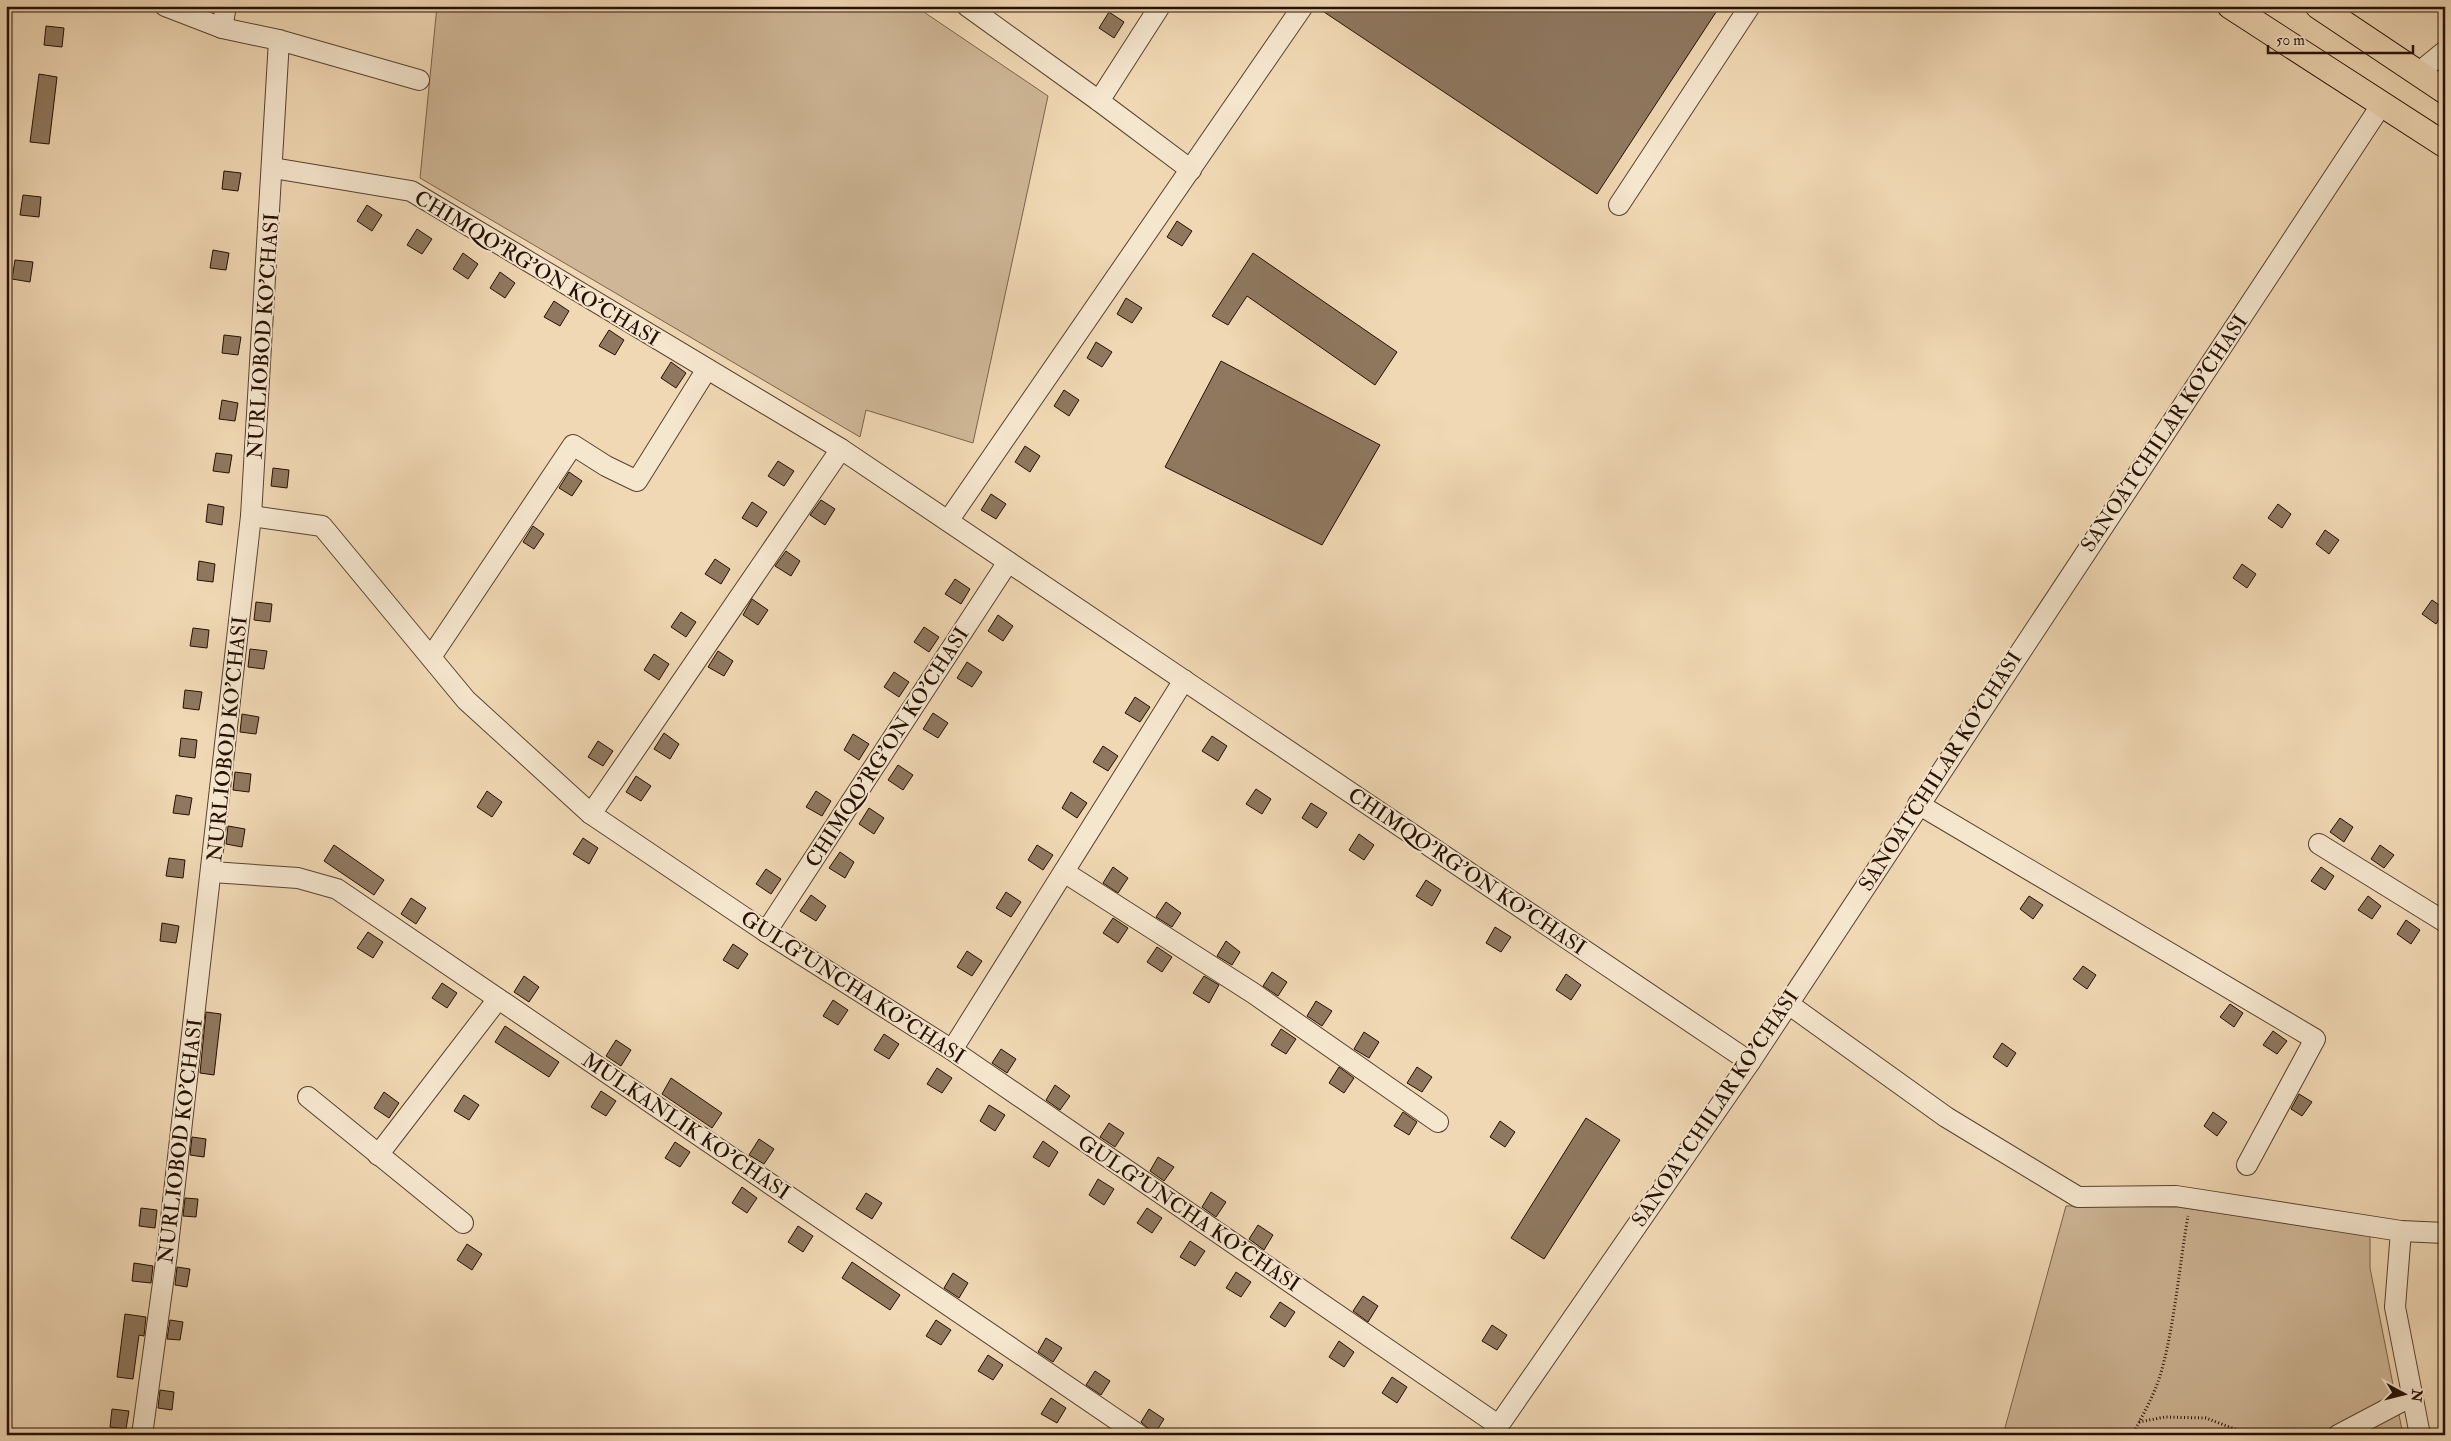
<svg xmlns="http://www.w3.org/2000/svg" width="2451" height="1441" font-family="'IM FELL Double Pica',serif">
	<rect width="100%" height="100%" fill="#f0d8b4"/>
	<filter id="stains"><feTurbulence type="fractalNoise" baseFrequency=".004" numOctaves="4"/><feColorMatrix values="0 0 0 0 .2 0 0 0 0 .09 0 0 0 0 .02 0 0 0 .5 -.17"/></filter>
	<radialGradient id="worn" r=".72"><stop offset=".6" stop-color="#630" stop-opacity="0"/><stop offset="1" stop-color="#630" stop-opacity=".3"/></radialGradient>
	<g fill="#ceb696" stroke="#7a634c">
		<polygon points="437,6 915,6 1048,96 973,443 866,410 860,437 420,178"/>
		<polygon points="2066,1206 2177,1207 2370,1235 2370,1268 2403,1435 2003,1435"/>
	</g>
	<g fill="#8f785f" stroke="#261002">
		<polygon points="1315,6 1720,6 1597,194"/>
		<polygon points="1109,12 1124,22 1114,38 1099,28"/>
		<polygon points="46,26 64,28 62,47 44,45"/>
		<polygon points="39,74 57,77 49,144 30,142"/>
		<polygon points="224,171 241,173 238,191 222,189"/>
		<polygon points="23,195 41,197 39,217 20,215"/>
		<polygon points="367,205 382,215 372,231 357,221"/>
		<polygon points="1177,221 1192,231 1182,246 1167,237"/>
		<polygon points="417,229 432,239 422,254 407,245"/>
		<polygon points="213,250 229,253 226,270 210,268"/>
		<polygon points="463,253 478,264 468,279 453,269"/>
		<polygon points="1253,253 1397,352 1375,385 1247,296 1228,325 1212,316"/>
		<polygon points="15,260 33,262 30,282 12,279"/>
		<polygon points="500,272 515,283 505,298 490,288"/>
		<polygon points="1126,298 1142,308 1132,323 1117,314"/>
		<polygon points="554,301 569,311 560,326 544,317"/>
		<polygon points="609,330 624,340 615,355 599,346"/>
		<polygon points="224,335 241,337 238,355 222,353"/>
		<polygon points="1096,342 1112,352 1102,367 1087,358"/>
		<polygon points="1221,361 1380,445 1322,545 1165,467"/>
		<polygon points="671,362 686,373 676,388 661,378"/>
		<polygon points="1064,390 1079,400 1069,416 1054,406"/>
		<polygon points="222,400 238,403 235,421 219,419"/>
		<polygon points="1025,446 1040,456 1030,472 1015,462"/>
		<polygon points="216,453 232,455 229,473 213,471"/>
		<polygon points="778,461 794,471 784,486 768,476"/>
		<polygon points="273,468 289,470 287,488 271,486"/>
		<polygon points="569,472 582,481 572,496 559,488"/>
		<polygon points="991,494 1006,504 996,519 981,510"/>
		<polygon points="821,500 835,509 825,525 810,515"/>
		<polygon points="752,502 767,512 757,527 742,518"/>
		<polygon points="208,504 224,507 222,525 206,522"/>
		<polygon points="2278,504 2291,514 2282,528 2268,518"/>
		<polygon points="533,526 544,534 534,549 523,542"/>
		<polygon points="2325,530 2339,540 2329,554 2316,544"/>
		<polygon points="786,551 800,561 791,576 775,566"/>
		<polygon points="715,559 730,569 721,584 705,574"/>
		<polygon points="199,561 215,564 213,582 197,580"/>
		<polygon points="2242,564 2256,574 2247,588 2233,578"/>
		<polygon points="955,579 970,589 961,604 945,594"/>
		<polygon points="752,599 768,610 758,625 743,615"/>
		<polygon points="2432,600 2445,609 2436,624 2422,614"/>
		<polygon points="256,602 272,604 270,622 254,620"/>
		<polygon points="681,612 696,622 686,637 671,627"/>
		<polygon points="998,615 1013,626 1003,641 988,631"/>
		<polygon points="924,627 939,637 929,652 914,642"/>
		<polygon points="193,628 209,630 207,648 190,646"/>
		<polygon points="250,649 267,651 264,669 248,667"/>
		<polygon points="718,651 733,661 724,676 708,667"/>
		<polygon points="654,654 669,664 659,680 644,670"/>
		<polygon points="967,662 982,672 972,687 957,678"/>
		<polygon points="894,672 909,682 899,697 884,687"/>
		<polygon points="185,690 202,692 199,710 183,708"/>
		<polygon points="1135,697 1150,707 1140,722 1125,713"/>
		<polygon points="933,713 948,723 938,738 923,729"/>
		<polygon points="242,714 259,717 256,734 240,732"/>
		<polygon points="664,733 679,744 670,759 654,749"/>
		<polygon points="853,734 869,744 859,760 844,750"/>
		<polygon points="1212,736 1227,746 1218,761 1202,751"/>
		<polygon points="181,738 197,740 195,758 179,756"/>
		<polygon points="598,741 613,751 603,766 588,757"/>
		<polygon points="1103,746 1118,756 1108,771 1093,762"/>
		<polygon points="898,765 913,775 903,790 888,780"/>
		<polygon points="235,772 251,774 249,792 233,790"/>
		<polygon points="636,776 651,786 641,801 626,792"/>
		<polygon points="1256,789 1271,799 1262,814 1246,804"/>
		<polygon points="487,791 502,802 492,817 477,807"/>
		<polygon points="816,791 831,801 822,816 806,807"/>
		<polygon points="1071,792 1087,803 1077,818 1062,808"/>
		<polygon points="176,795 192,798 189,815 173,813"/>
		<polygon points="1311,803 1327,813 1317,828 1302,818"/>
		<polygon points="869,808 884,818 874,834 859,824"/>
		<polygon points="2340,818 2353,827 2344,842 2330,832"/>
		<polygon points="228,826 245,829 242,847 226,844"/>
		<polygon points="1359,834 1374,845 1364,860 1349,850"/>
		<polygon points="583,838 598,848 589,864 573,854"/>
		<polygon points="334,845 384,880 374,895 324,861"/>
		<polygon points="1037,845 1053,855 1043,870 1028,860"/>
		<polygon points="2380,845 2394,855 2384,868 2371,859"/>
		<polygon points="840,852 854,862 845,878 829,868"/>
		<polygon points="169,858 185,860 183,878 166,876"/>
		<polygon points="1113,867 1128,878 1118,893 1103,883"/>
		<polygon points="2321,867 2334,876 2325,890 2311,881"/>
		<polygon points="766,869 781,879 771,894 756,884"/>
		<polygon points="1426,880 1441,890 1432,906 1416,896"/>
		<polygon points="1006,892 1021,902 1011,917 996,908"/>
		<polygon points="811,895 826,906 816,921 800,911"/>
		<polygon points="2029,896 2043,905 2033,919 2020,909"/>
		<polygon points="2368,896 2381,906 2372,919 2358,910"/>
		<polygon points="411,898 426,908 416,924 401,914"/>
		<polygon points="1166,902 1181,913 1172,927 1156,917"/>
		<polygon points="1113,918 1128,928 1118,943 1103,933"/>
		<polygon points="2406,920 2420,930 2411,944 2397,934"/>
		<polygon points="162,923 179,926 176,943 160,941"/>
		<polygon points="1495,927 1511,937 1501,952 1486,943"/>
		<polygon points="368,932 383,942 373,958 357,948"/>
		<polygon points="1226,941 1240,952 1232,965 1217,956"/>
		<polygon points="733,944 748,954 738,969 723,960"/>
		<polygon points="1157,947 1172,957 1162,972 1147,962"/>
		<polygon points="967,951 982,961 972,976 957,967"/>
		<polygon points="2083,966 2096,975 2087,989 2073,979"/>
		<polygon points="1272,972 1287,982 1278,996 1263,986"/>
		<polygon points="1566,974 1581,985 1571,1000 1556,990"/>
		<polygon points="524,976 539,987 529,1002 514,992"/>
		<polygon points="1204,976 1219,985 1209,1003 1193,993"/>
		<polygon points="442,983 457,993 447,1008 432,998"/>
		<polygon points="833,1000 848,1010 838,1025 823,1016"/>
		<polygon points="1316,1001 1332,1011 1322,1026 1307,1016"/>
		<polygon points="2230,1004 2243,1013 2234,1027 2220,1017"/>
		<polygon points="206,1012 221,1014 214,1075 200,1073"/>
		<polygon points="505,1026 559,1062 549,1077 495,1042"/>
		<polygon points="1281,1029 1296,1039 1286,1054 1271,1045"/>
		<polygon points="2273,1031 2287,1041 2277,1054 2263,1045"/>
		<polygon points="1364,1032 1379,1042 1369,1058 1354,1049"/>
		<polygon points="884,1034 899,1044 889,1059 874,1050"/>
		<polygon points="616,1040 631,1050 621,1066 606,1056"/>
		<polygon points="2002,1043 2016,1053 2007,1067 1993,1057"/>
		<polygon points="1001,1049 1016,1059 1007,1073 992,1063"/>
		<polygon points="1339,1067 1354,1078 1344,1093 1329,1083"/>
		<polygon points="1417,1067 1432,1077 1422,1092 1407,1083"/>
		<polygon points="937,1068 952,1078 942,1093 927,1084"/>
		<polygon points="671,1078 722,1113 712,1128 662,1094"/>
		<polygon points="1055,1085 1070,1096 1060,1110 1046,1100"/>
		<polygon points="601,1091 616,1101 606,1116 591,1107"/>
		<polygon points="384,1092 399,1103 389,1118 374,1108"/>
		<polygon points="2299,1094 2312,1102 2302,1116 2291,1109"/>
		<polygon points="464,1095 479,1105 469,1120 454,1111"/>
		<polygon points="989,1105 1005,1115 995,1131 980,1121"/>
		<polygon points="1403,1112 1417,1122 1409,1135 1394,1126"/>
		<polygon points="2213,1112 2227,1122 2217,1136 2204,1126"/>
		<polygon points="1586,1118 1620,1140 1544,1259 1511,1238"/>
		<polygon points="1500,1121 1515,1132 1505,1147 1490,1137"/>
		<polygon points="1109,1123 1124,1133 1115,1147 1100,1137"/>
		<polygon points="192,1137 206,1139 204,1157 190,1155"/>
		<polygon points="759,1139 774,1149 764,1164 749,1155"/>
		<polygon points="1043,1141 1058,1152 1049,1167 1033,1157"/>
		<polygon points="675,1142 690,1152 680,1167 665,1158"/>
		<polygon points="1158,1157 1174,1167 1164,1181 1150,1171"/>
		<polygon points="1098,1179 1114,1189 1104,1205 1089,1195"/>
		<polygon points="742,1187 757,1198 747,1213 732,1203"/>
		<polygon points="1211,1192 1226,1202 1216,1217 1202,1207"/>
		<polygon points="866,1193 882,1203 872,1219 856,1209"/>
		<polygon points="185,1198 198,1199 196,1217 183,1216"/>
		<polygon points="141,1208 157,1210 155,1228 139,1226"/>
		<polygon points="1147,1208 1162,1218 1152,1233 1137,1223"/>
		<polygon points="1258,1225 1273,1235 1264,1250 1249,1239"/>
		<polygon points="798,1226 813,1236 803,1252 788,1242"/>
		<polygon points="1190,1241 1205,1251 1195,1266 1180,1257"/>
		<polygon points="467,1244 482,1254 472,1270 457,1260"/>
		<polygon points="852,1262 900,1295 890,1310 842,1278"/>
		<polygon points="134,1263 153,1266 151,1283 132,1281"/>
		<polygon points="177,1267 190,1269 187,1287 175,1285"/>
		<polygon points="1236,1272 1251,1282 1241,1297 1226,1288"/>
		<polygon points="953,1273 968,1283 959,1298 944,1288"/>
		<polygon points="1363,1296 1378,1306 1368,1322 1353,1311"/>
		<polygon points="1280,1302 1295,1312 1285,1327 1270,1317"/>
		<polygon points="125,1314 146,1317 144,1336 139,1335 133,1379 117,1377"/>
		<polygon points="170,1320 183,1322 180,1340 167,1339"/>
		<polygon points="936,1320 951,1330 941,1345 926,1336"/>
		<polygon points="1492,1325 1507,1335 1497,1350 1482,1341"/>
		<polygon points="1046,1338 1062,1348 1053,1362 1038,1352"/>
		<polygon points="1339,1341 1354,1352 1344,1367 1329,1357"/>
		<polygon points="988,1355 1003,1365 993,1380 978,1371"/>
		<polygon points="1095,1371 1110,1381 1101,1395 1086,1385"/>
		<polygon points="1392,1377 1407,1387 1397,1403 1382,1393"/>
		<polygon points="160,1390 174,1392 172,1410 158,1408"/>
		<polygon points="1051,1398 1066,1408 1057,1423 1041,1414"/>
		<polygon points="112,1409 129,1411 126,1429 110,1427"/>
		<polygon points="1149,1409 1164,1419 1154,1435 1151,1435 1149,1429 1141,1422"/>
	</g>
	<g fill="none" stroke-linecap="round" stroke-linejoin="round">
		<g stroke="#58422e" stroke-width="22">
			<g id="minor">
				<polyline points="165,6 222,28 279,40 419,80"/>
				<polyline points="967,6 1099,101 1191,170"/>
				<polyline points="222,28 226,6"/>
				<polyline points="2418,73 2445,51"/>
				<polyline points="1099,101 1160,6"/>
				<polyline points="273,168 411,191 841,449 1750,1062"/>
				<polyline points="1619,205 1750,6"/>
				<polyline points="251,516 322,526 466,700 591,814 766,932 952,1050 1498,1425"/>
				<polyline points="948,521 1303,6"/>
				<polyline points="431,657 573,445 606,466 637,481 707,369"/>
				<polyline points="1918,804 2315,1039 2247,1165"/>
				<polyline points="591,814 841,449"/>
				<polyline points="2319,844 2445,922"/>
				<polyline points="212,872 298,878 337,889 1139,1435"/>
				<polyline points="1064,872 1253,993 1438,1122"/>
				<polyline points="766,932 1008,562"/>
				<polyline points="1787,1003 1946,1117 2078,1197 2176,1196 2401,1231 2445,1233"/>
				<polyline points="952,1050 1184,680"/>
				<polyline points="308,1097 463,1223"/>
				<polyline points="378,1155 498,999"/>
				<polyline points="2401,1231 2395,1307 2420,1435"/>
				<polyline points="142,1435 167,1254 251,516 279,40"/>
				<polyline points="1492,1435 1750,1062 2382,104"/>
				<polyline points="2338,1435 2412,1396"/>
			</g>
		</g>
		<g stroke="#261002" stroke-width="27">
			<g id="major">
				<polyline points="2230,6 2445,145"/>
				<polyline points="2318,6 2445,91"/>
			</g>
		</g>
		<g stroke="#261002" stroke-width="3" stroke-dasharray="1 2.5" stroke-linecap="butt">
			<polyline points="2139,1422 2165,1417 2206,1418 2250,1435"/>
			<path d="M2132,1435C2142,1417 2152,1399 2159,1379C2174,1332 2179,1267 2188,1216"/>
		</g>
		<use href="#minor" stroke="#f5e6ce" stroke-width="20"/>
		<use href="#major" stroke="#f0d8b4" stroke-width="25"/>
	</g>
	<g text-anchor="middle" stroke-width="4" stroke-linejoin="round" paint-order="stroke">
		<g font-size="21" fill="#261002" stroke="#f5e6ce">
			<text transform="translate(537 268) rotate(31)" y="7">CHIMQO'RG'ON KO'CHASI</text>
			<text transform="translate(263 336) rotate(-86)" y="7">NURLIOBOD KO'CHASI</text>
			<text transform="translate(2164 433) rotate(-56)" y="7">SANOATCHILAR KO'CHASI</text>
			<text transform="translate(227 739) rotate(-84)" y="7">NURLIOBOD KO'CHASI</text>
			<text transform="translate(887 747) rotate(-57)" y="7">CHIMQO'RG'ON KO'CHASI</text>
			<text transform="translate(1940 771) rotate(-57)" y="7">SANOATCHILAR KO'CHASI</text>
			<text transform="translate(1467 871) rotate(34)" y="7">CHIMQO'RG'ON KO'CHASI</text>
			<text transform="translate(853 987) rotate(33)" y="7">GULG'UNCHA KO'CHASI</text>
			<text transform="translate(1715 1108) rotate(-56)" y="7">SANOATCHILAR KO'CHASI</text>
			<text transform="translate(686 1126) rotate(34)" y="7">MULKANLIK KO'CHASI</text>
			<text transform="translate(180 1141) rotate(-83)" y="7">NURLIOBOD KO'CHASI</text>
			<text transform="translate(1189 1213) rotate(34)" y="7">GULG'UNCHA KO'CHASI</text>
		</g>
	</g>
	<rect width="2451" height="1441" fill="none" stroke="#f0d8b4" stroke-width="25"/>
	<rect x="8" y="8" width="2436" height="1426" fill="none" stroke="#261002" stroke-width="2.5"/>
	<rect x="12" y="12" width="2426" height="1416" fill="none" stroke="#261002"/>
	<g transform="translate(2404 1394) rotate(97)" stroke="#f5e6ce" stroke-width="4" paint-order="stroke">
	<path d="M0-4L9 19L0 12L-9 19Z" fill="#261002"/>
	<text y="-8" font-size="14" font-weight="bold" text-anchor="middle" fill="#261002">N</text>
	</g>
	<path d="M2268 45v8h145v-8" fill="none" stroke="#261002" stroke-width="2.5"/>
	<text x="2276" y="45" font-size="15" fill="#261002" stroke="#f5e6ce" stroke-width="4" paint-order="stroke">50 m</text>
	<rect width="100%" height="100%" filter="url(#stains)"/>
	<rect width="100%" height="100%" fill="url(#worn)"/>
</svg>
